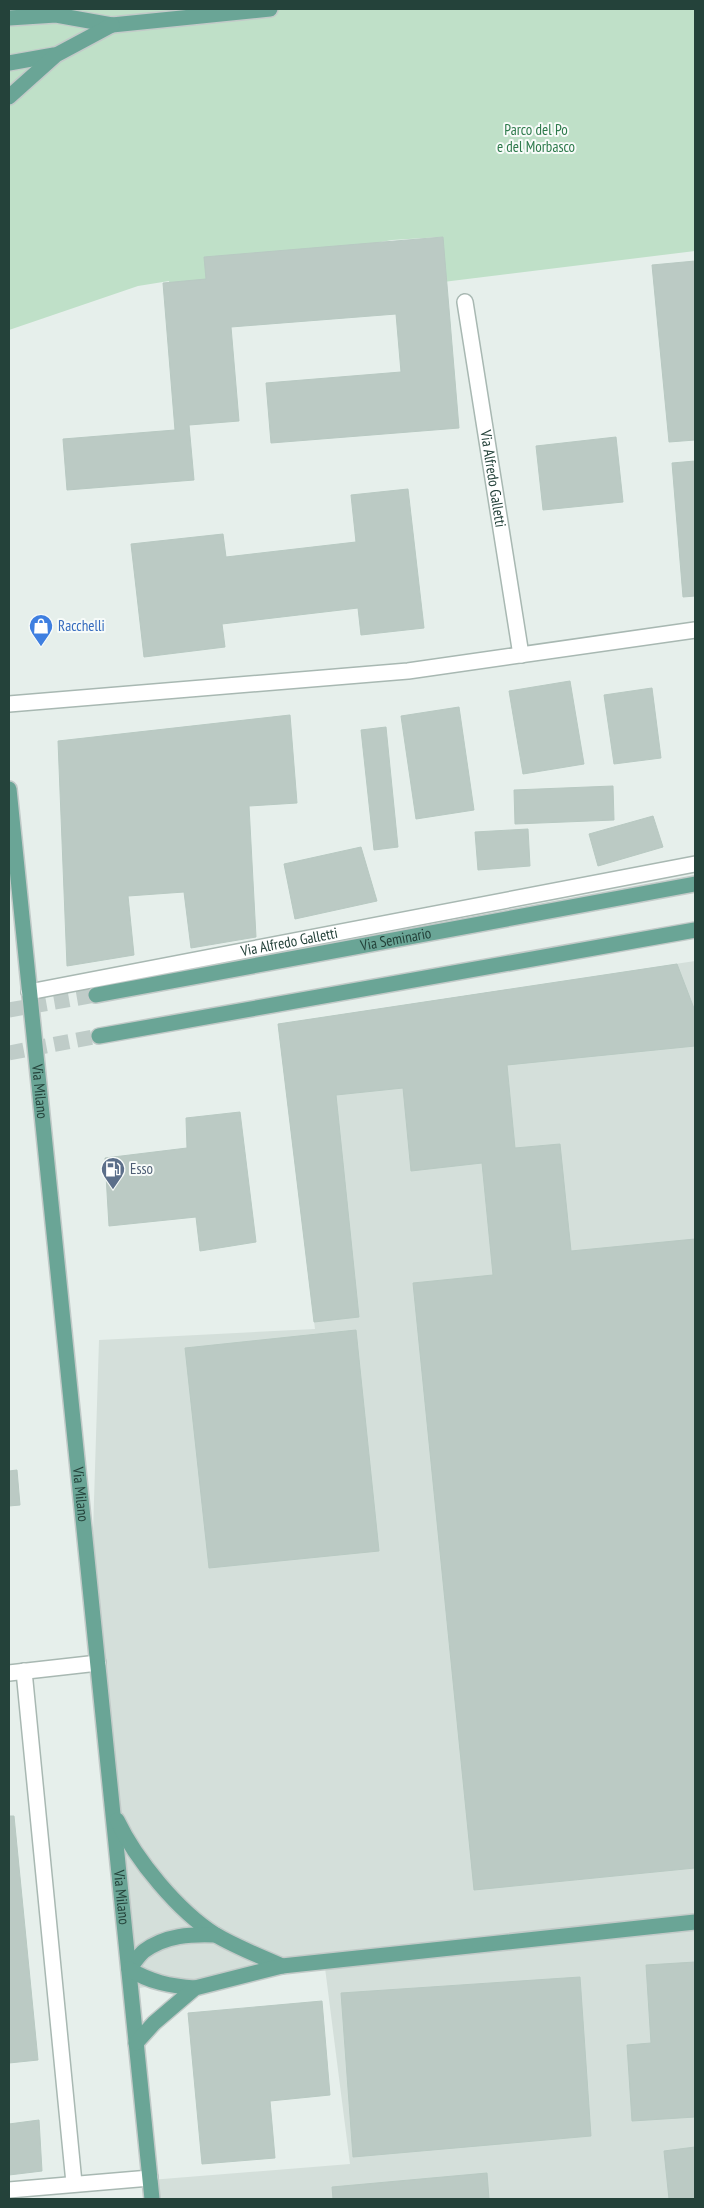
<svg xmlns="http://www.w3.org/2000/svg" width="704" height="2208" font-family="'PT Sans Narrow',sans-serif">
	<rect width="100%" height="100%" fill="#e6efeb"/>
	<polygon fill="#d4dfda" points="695,961 695,2199 152,2199 150,2180 350,2164 324,1960 133,1989 91,1597 99,1340 315,1329 278,1024"/>
	<polygon fill="#bfe0c8" points="9,9 695,9 695,251 443,282 441,237 392,240 229,270 231,286 171,292 169,281 138,286 9,330"/>
	<g fill="#bbcac4" stroke="#b8c9c2">
		<polygon points="443,237 459,428 271,443 266,383 401,372 396,314 231,327 239,421 189,425 194,480 67,490 63,439 175,430 163,283 206,279 204,257"/>
		<polygon points="695,261 695,440 669,442 652,265"/>
		<polygon points="616,437 623,502 543,510 536,446"/>
		<polygon points="695,461 695,596 683,597 672,463"/>
		<polygon points="408,489 424,628 361,635 358,608 222,624 225,647 144,657 131,544 223,534 226,557 356,542 351,495"/>
		<polygon points="570,681 584,764 523,774 509,691"/>
		<polygon points="652,688 661,758 614,764 604,695"/>
		<polygon points="459,707 474,810 416,819 401,716"/>
		<polygon points="290,715 297,803 249,806 256,937 191,948 184,892 128,896 134,955 67,966 58,741"/>
		<polygon points="386,727 398,847 374,850 361,730"/>
		<polygon points="613,786 614,820 515,824 514,790"/>
		<polygon points="653,816 663,847 598,866 589,834"/>
		<polygon points="528,829 530,866 478,870 475,832"/>
		<polygon points="361,847 377,901 295,919 284,864"/>
		<polygon points="677,964 695,1011 695,1046 507,1065 515,1148 560,1144 571,1251 695,1239 695,1868 474,1890 413,1283 493,1275 482,1163 411,1171 403,1088 336,1095 359,1317 314,1322 278,1024"/>
		<polygon points="240,1112 256,1242 200,1251 196,1217 109,1226 105,1158 187,1148 186,1118"/>
		<polygon points="356,1330 379,1551 209,1568 185,1348"/>
		<polygon points="17,1470 20,1505 9,1506 9,1471"/>
		<polygon points="9,1816 14,1816 38,2060 9,2063"/>
		<polygon points="695,1962 695,2117 632,2121 627,2045 651,2043 646,1965"/>
		<polygon points="580,1977 591,2136 353,2157 341,1993"/>
		<polygon points="322,2001 330,2095 270,2101 275,2158 202,2164 188,2013"/>
		<polygon points="39,2120 42,2171 9,2175 9,2124"/>
		<polygon points="695,2147 695,2199 669,2199 664,2151"/>
		<polygon points="487,2173 489,2199 333,2199 332,2187"/>
	</g>
	<g fill="none" stroke-linecap="round" stroke-linejoin="round">
		<g stroke="#bfccc8" stroke-width="15" stroke-dasharray="15 8" stroke-linecap="butt">
			<polyline points="9,1010 96,995"/>
			<polyline points="9,1053 99,1036"/>
		</g>
		<g stroke="#a8b8b2" stroke-width="18">
			<g id="lane">
				<path id="s1" d="M29,992L695,864"/>
			</g>
		</g>
		<g stroke="#a8b8b2" stroke-width="18">
			<g id="street">
				<path id="s2" d="M465,302L521,655"/>
				<polyline points="9,704 408,671 695,630"/>
				<polyline points="24,1671 74,2183"/>
				<polyline points="9,1673 98,1663"/>
				<polyline points="9,2190 150,2178"/>
			</g>
		</g>
		<g stroke="#c2cac8" stroke-width="18">
			<g id="primary">
				<polyline points="9,18 56,15 112,25 270,9"/>
				<polyline points="9,63 54,55"/>
				<polyline points="9,97 56,55 112,25"/>
				<path id="s3" d="M9,789L152,2199"/>
				<path id="s4" d="M96,995L695,884"/>
				<polyline points="99,1036 695,930"/>
				<path d="M117,1820C136,1860 178,1911 216,1935C236,1947 260,1956 282,1966"/>
				<path d="M129,1969C134,1963 139,1955 144,1951C166,1935 191,1934 216,1935"/>
				<path d="M129,1969C150,1982 170,1986 195,1988"/>
				<polyline points="136,2043 154,2023 195,1988 282,1966 695,1922"/>
			</g>
		</g>
		<use href="#lane" stroke="#fff" stroke-width="15"/>
		<use href="#street" stroke="#fff" stroke-width="15"/>
		<use href="#primary" stroke="#6aa596" stroke-width="15"/>
	</g>
	<defs>
		<g id="shop-pin" transform="scale(1.25)"><path d="M0 17L-7.5 6A9.5 9.5 0 1 1 7.5 6Z" fill="#3f7fe0" stroke="#f7fbf9"/><path d="M-5-2.5h2.3a2.7 3.5 0 0 1 5.4 0H5L5.5 6h-11ZM-1.5-2.5h3a1.5 2.3 0 0 0-3 0Z" fill="#fff"/></g>
		<g id="fuel-pin" transform="scale(1.25)"><path d="M0 17L-7.5 6A9.5 9.5 0 1 1 7.5 6Z" fill="#5c6f8a" stroke="#f7fbf9"/><path d="M-5.5-6h7V0h2V4h1.3V-2.5L3-4.5l.8-.8L6-3V5H2.5V1h-1V6h-7ZM-4.2-4.7v3.2H.2V-4.7Z" fill="#fff"/></g>
	</defs>
	<g fill-rule="evenodd">
		<use href="#shop-pin" x="41" y="626"/>
		<use href="#fuel-pin" x="113" y="1169"/>
	</g>
	<g text-anchor="middle" stroke-width="4" stroke-linejoin="round" paint-order="stroke">
		<g font-size="15" fill="#2d7a4b" stroke="#f7fbf9">
			<text x="536" y="135">Parco del Po<tspan x="536" dy="17">e del Morbasco</tspan></text>
		</g>
		<g font-size="15" fill="#24423a" stroke="#f7fbf9">
			<text dy="5" stroke="none"><textPath href="#s2" startOffset="179">Via Alfredo Galletti</textPath></text>
			<text dy="5" stroke="none"><textPath href="#s4" startOffset="305">Via Seminario</textPath></text>
			<text dy="5" stroke="none"><textPath href="#s1" startOffset="265">Via Alfredo Galletti</textPath></text>
			<text dy="5" stroke="none"><textPath href="#s3" startOffset="304">Via Milano</textPath></text>
			<text dy="5" stroke="none"><textPath href="#s3" startOffset="709">Via Milano</textPath></text>
			<text dy="5" stroke="none"><textPath href="#s3" startOffset="1114">Via Milano</textPath></text>
		</g>
		<g font-size="15" fill="#366cbe" stroke="#f7fbf9" text-anchor="start">
			<text x="58" y="631">Racchelli</text>
		</g>
		<g font-size="15" fill="#4e5e75" stroke="#f7fbf9" text-anchor="start">
			<text x="130" y="1174">Esso</text>
		</g>
	</g>
	<rect width="704" height="2208" fill="none" stroke="#24423a" stroke-width="20"/>
</svg>
